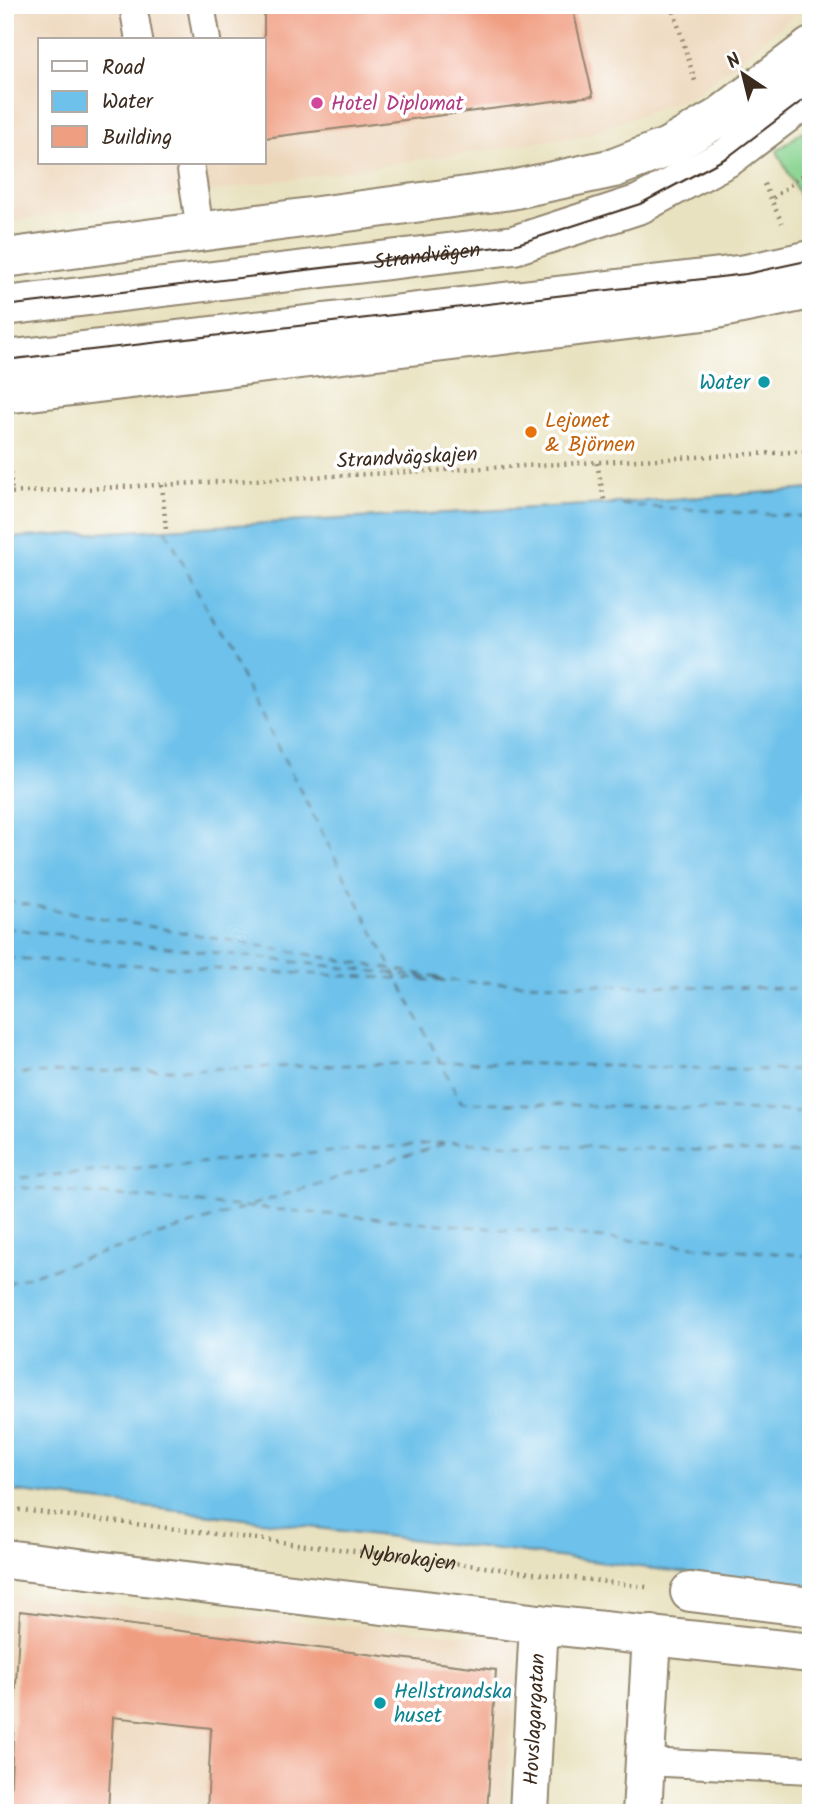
<svg xmlns="http://www.w3.org/2000/svg" width="816" height="1818" font-family="Kalam,sans-serif">
	<rect width="100%" height="100%" fill="#fff"/>
	<filter id="ink" filterUnits="userSpaceOnUse"><feTurbulence type="fractalNoise" baseFrequency=".0143" numOctaves="2"/><feDisplacementMap in="SourceGraphic" scale="14" xChannelSelector="R" yChannelSelector="G"/><feConvolveMatrix kernelMatrix="1 2 1 2 8 2 1 2 1" color-interpolation-filters="sRGB"/></filter>
	<filter id="wash" filterUnits="userSpaceOnUse"><feTurbulence type="fractalNoise" baseFrequency=".00686" numOctaves="4" result="noise"/><feDisplacementMap in="SourceGraphic" scale="28" xChannelSelector="R" yChannelSelector="G"/><feGaussianBlur stdDeviation="1.57" result="paint"/><feColorMatrix in="noise" values="0 0 0 0 0 0 0 0 0 0 0 0 0 0 0 0 0 1.4 0 .05"/><feComposite in="paint" operator="in"/></filter>
	<g filter="url(#wash)">
		<rect width="100%" height="100%" fill="#e9e2c0"/>
		<g fill="#edd7bb" fill-rule="evenodd">
			<path d="M5,5H808L692,96L585,135L5,222ZM40,40H264V163H40Z"/>
			<polygon points="5,1596 519,1640 504,1813 5,1813"/>
		</g>
		<polygon fill="#8ad491" stroke="#627f58" stroke-width="2" points="811,125 811,218 777,151"/>
		<polygon fill="#6dc1ea" stroke="#547684" stroke-width="2" points="811,489 811,1588 5,1490 5,538 604,504"/>
		<g fill="none" stroke-linecap="round" stroke-linejoin="round">
			<g stroke="#4c5f65" stroke-width="2" stroke-dasharray="9 7" stroke-linecap="butt">
				<polyline points="605,504 811,517"/>
				<polyline points="166,530 461,1102 811,1112"/>
				<polyline points="5,901 443,978"/>
				<polyline points="5,928 465,982 811,989"/>
				<polyline points="5,958 446,981"/>
				<polyline points="5,1074 461,1062 811,1071"/>
				<polyline points="5,1179 451,1142 811,1154"/>
				<polyline points="5,1186 811,1256"/>
				<polyline points="252,1205 447,1143"/>
				<polyline points="5,1284 247,1207"/>
			</g>
		</g>
		<g id="blocks">
			<g fill="#f09e82">
				<polygon points="264,5 572,5 593,96 264,138"/>
				<polygon points="20,1611 496,1670 487,1813 207,1813 211,1728 113,1717 108,1813 9,1813"/>
			</g>
		</g>
	</g>
	<g filter="url(#ink)">
		<use href="#blocks" fill-opacity="0" stroke="#92866f" stroke-width="2"/>
		<g fill="none" stroke-linecap="round" stroke-linejoin="round">
			<g stroke="#92866f" stroke-width="30">
				<g id="service">
					<polyline points="133,5 139,40"/>
					<polyline points="201,5 207,40"/>
					<polyline points="190,163 200,231"/>
					<polyline points="645,1762 811,1770"/>
				</g>
			</g>
			<g stroke="#92866f" stroke-width="42">
				<polyline id="pedestrian" points="690,1592 811,1607"/>
			</g>
			<g stroke="#92866f" stroke-width="42">
				<g id="minor">
					<path id="s2" d="M5,306L514,245L640,204L728,157L811,94"/>
					<polyline points="5,360 746,274 811,260"/>
					<polyline points="5,1559 539,1624 811,1653"/>
					<path id="s3" d="M529,1813L539,1624"/>
					<polyline points="642,1813 652,1635"/>
				</g>
			</g>
			<g stroke="#92866f" stroke-width="42">
				<g id="tertiary">
					<polyline points="5,258 511,190 614,168 668,147 718,118 811,47"/>
					<polyline points="5,394 712,310 811,290"/>
				</g>
			</g>
			<g stroke="#92866f" stroke-width="4.5" stroke-dasharray="2 5" stroke-linecap="butt">
				<polyline points="672,5 695,81"/>
				<polyline points="764,184 782,223"/>
				<polyline points="773,198 811,169"/>
				<polyline points="7,438 12,493"/>
				<polyline points="597,463 605,504"/>
				<polyline points="162,485 166,530"/>
				<polyline points="5,493 811,451"/>
				<path id="s1" d="M5,1508L647,1587"/>
			</g>
			<use href="#service" stroke="#fff" stroke-width="26"/>
			<use href="#pedestrian" stroke="#fff" stroke-width="38"/>
			<use href="#minor" stroke="#fff" stroke-width="38"/>
			<use href="#tertiary" stroke="#fff" stroke-width="38"/>
			<g stroke="#3b2a1e" stroke-width="2">
				<polyline points="5,306 514,245 640,204 728,157 811,94"/>
				<polyline points="5,360 746,274 811,260"/>
			</g>
		</g>
	</g>
	<circle fill="#d1479c" stroke="#fff" stroke-width="2.5" cx="317" cy="103" r="7"/>
	<g fill="#0f9aa8" stroke="#fff" stroke-width="2.5">
		<circle cx="764" cy="382" r="7"/>
		<circle cx="380" cy="1703" r="7"/>
	</g>
	<circle fill="#e8710a" stroke="#fff" stroke-width="2.5" cx="531" cy="432" r="7"/>
	<g text-anchor="middle" stroke-width="7" stroke-linejoin="round" paint-order="stroke">
		<g font-size="21" fill="#b23c85" stroke="#fff" text-anchor="start">
			<text x="331" y="110">Hotel Diplomat</text>
		</g>
		<g font-size="21" fill="#3b2a1e" stroke="#fff">
			<text dy="7" stroke="none"><textPath href="#s2" startOffset="425">Strandvägen</textPath></text>
			<text transform="translate(407 457) rotate(-3)" y="7">Strandvägskajen</text>
			<text dy="7" stroke="none"><textPath href="#s1" startOffset="406">Nybrokajen</textPath></text>
			<text dy="7" stroke="none"><textPath href="#s3" startOffset="94">Hovslagargatan</textPath></text>
		</g>
		<g font-size="21" fill="#0d838f" stroke="#fff" text-anchor="end">
			<text x="750" y="389">Water</text>
			<text x="394" y="1698" text-anchor="start">Hellstrandska<tspan x="394" dy="24">huset</tspan></text>
		</g>
		<g font-size="21" fill="#c56008" stroke="#fff" text-anchor="start">
			<text x="545" y="427">Lejonet<tspan x="545" dy="24">&amp; Björnen</tspan></text>
		</g>
	</g>
	<rect width="816" height="1818" fill="none" stroke="#fff" stroke-width="28"/>
	<rect x="38" y="38" width="228" height="126" fill="#ffffff" stroke="#b1aaa5" stroke-width="2"/>
	<rect x="52" y="61" width="35" height="10" fill="#ffffff" stroke="#b1aaa5" stroke-width="2"/>
	<text x="102" y="74" font-size="21" fill="#3b2a1e">Road</text>
	<rect x="52" y="91" width="35" height="21" fill="#6dc1ea" stroke="#b1aaa5" stroke-width="2"/>
	<text x="102" y="108" font-size="21" fill="#3b2a1e">Water</text>
	<rect x="52" y="126" width="35" height="21" fill="#f09e82" stroke="#b1aaa5" stroke-width="2"/>
	<text x="102" y="144" font-size="21" fill="#3b2a1e">Building</text>
	<g transform="translate(743 74) rotate(325)" stroke="#ffffff" stroke-width="5" paint-order="stroke">
	<path d="M0-5L12 26L0 18L-12 26Z" fill="#3b2a1e"/>
	<text y="-10" font-size="19" font-weight="bold" text-anchor="middle" fill="#3b2a1e">N</text>
	</g>
</svg>
